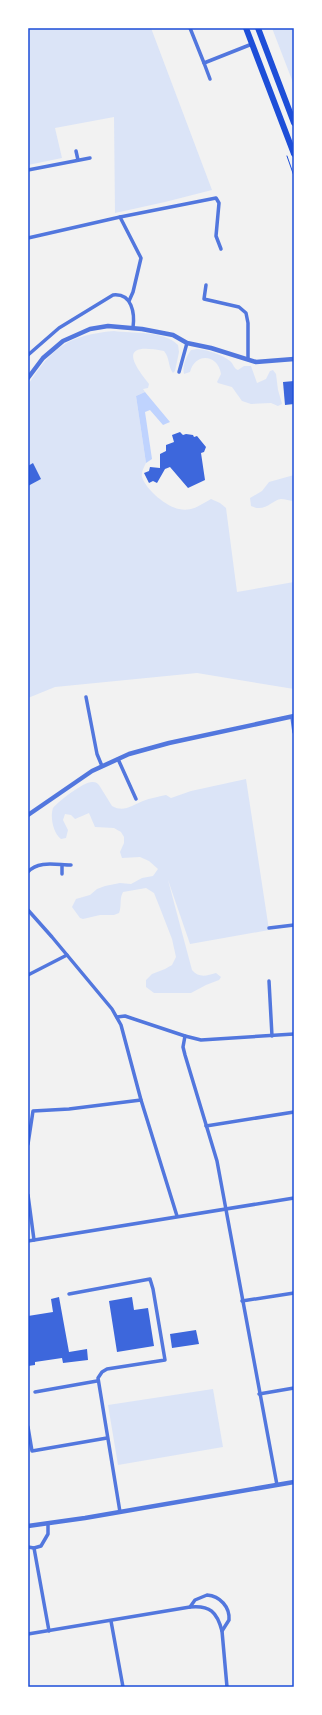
<svg xmlns="http://www.w3.org/2000/svg" width="322" height="1715" font-family="'Titillium Web',sans-serif">
	<rect width="100%" height="100%" fill="#f2f2f2"/>
	<g fill="#dbe4f7">
		<polygon points="28,28 151,28 212,190 165,202 115,213 114,117 55,128 62,158 28,165"/>
		<polygon points="272,28 294,28 294,85 292,80"/>
		<path d="M114,331C132,334 164,330 178,345L179,352L175,371L173,373C168,367 170,358 164,351C123,343 128,358 149,384L148,388L143,389L145,392L136,396L146,463C144,467 141,472 142,477C146,490 167,507 179,509C192,512 200,505 211,499L220,503L226,508L237,592L294,582V689L197,673L55,687L28,698V385C52,347 69,335 114,331Z"/>
		<path d="M197,349C208,350 221,354 230,361C234,364 233,368 238,370L244,366H251L257,383L266,379L270,371L273,370L276,374L278,390L282,404L278,406L271,403L251,404L242,401L232,387L218,383L217,382L221,374C218,354 195,352 190,372L184,374C182,366 186,357 191,350Z"/>
		<path d="M294,475V501C290,501 285,499 281,499C272,500 265,513 251,506L250,498L262,491L269,482Z"/>
		<path d="M246,779L269,930L190,944L168,880L192,970C199,978 206,976 216,973L221,977L219,980L206,985L191,993H154L146,987V980L152,974L165,969L172,965L176,957L172,939L160,908L154,893L146,888L123,892C119,899 122,906 119,913L114,915H100L83,919L80,918L72,907L76,899L90,895L97,889L105,886L120,883L131,884L142,878L153,876L158,869L149,861L140,857L122,858L120,852L124,843V837L121,832L114,828L95,827L89,813L75,819L71,815L65,814L63,820L68,830L66,838L61,839C53,833 50,817 53,808C59,801 84,781 93,782C96,782 97,783 99,785L112,806C124,813 132,805 143,801C150,798 158,797 166,795L171,798L191,791Z"/>
		<polygon points="213,1389 223,1447 118,1465 108,1405"/>
	</g>
	<polygon fill="#bfd3fe" points="145,392 170,422 163,425 150,410 145,412 152,459 146,463 136,396"/>
	<g fill="#3d67dc">
		<polygon points="294,381 294,404 285,405 283,382"/>
		<polygon points="180,432 183,435 186,434 193,435 194,437 197,436 206,447 204,452 201,453 205,480 188,488 170,467 165,469 157,483 153,481 149,483 144,473 149,471 150,467 160,468 160,454 166,451 166,445 174,442 172,435"/>
		<polygon points="33,463 41,479 28,486 28,466"/>
		<polygon points="59,1297 69,1352 87,1349 88,1360 63,1363 62,1358 35,1362 35,1365 28,1366 28,1316 53,1312 51,1299"/>
		<polygon points="132,1297 134,1310 148,1308 154,1346 117,1352 109,1301"/>
		<polygon points="196,1330 199,1344 172,1348 170,1334"/>
	</g>
	<g fill="none" stroke-linecap="round" stroke-linejoin="round">
		<polyline stroke="#1d4ed8" stroke-width="1" points="287,156 294,176"/>
		<g stroke="#5277de" stroke-width="3.5">
			<polyline points="190,28 204,63 252,44"/>
			<polyline points="204,63 210,79"/>
			<polyline points="76,151 78,160"/>
			<polyline points="28,170 90,158"/>
			<polyline points="120,217 141,258 133,292 129,301"/>
			<polyline points="28,238 120,217 216,198 219,203 216,236 221,249"/>
			<polyline points="206,285 204,299 239,307 246,313 248,323 248,359"/>
			<path d="M28,355L59,328L113,295C132,293 135,313 133,328"/>
			<polyline points="179,372 187,343"/>
			<polyline points="86,697 97,754 102,766"/>
			<polyline points="292,717 294,732"/>
			<polyline points="118,759 136,799"/>
			<path d="M28,872C38,860 57,865 71,865"/>
			<polyline points="62,874 62,865"/>
			<polyline points="28,910 52,937 112,1009 121,1025 141,1100 177,1216"/>
			<polyline points="269,928 294,925"/>
			<polyline points="28,975 67,955"/>
			<polyline points="269,981 272,1036"/>
			<polyline points="117,1017 125,1016 185,1036 201,1040 294,1034"/>
			<polyline points="185,1036 183,1047 185,1055 217,1161 277,1485"/>
			<polyline points="206,1126 294,1112"/>
			<polyline points="28,1144 33,1111 69,1109 141,1100"/>
			<polyline points="28,1195 34,1240"/>
			<polyline points="28,1241 294,1198"/>
			<polyline points="69,1294 150,1279 153,1289 165,1360 107,1369 102,1372 98,1378 120,1512"/>
			<polyline points="242,1301 294,1293"/>
			<polyline points="35,1392 97,1381"/>
			<polyline points="259,1394 294,1388"/>
			<polyline points="28,1427 32,1451 107,1438"/>
			<polyline points="28,1547 34,1548 41,1546 48,1534 48,1523"/>
			<polyline points="34,1548 49,1631"/>
			<path d="M190,1607C210,1605 217,1612 222,1631L227,1687"/>
			<polyline points="111,1621 123,1687"/>
			<path d="M28,1634L190,1607L195,1600L207,1595C220,1596 230,1607 229,1620L222,1631"/>
		</g>
		<g stroke="#5277de" stroke-width="4.5">
			<polyline points="28,378 43,358 63,341 90,329 108,326 142,329 173,335 187,343 211,348 256,362 294,359"/>
			<polyline points="28,815 92,771 129,754 169,743 294,716"/>
			<polyline points="28,1526 85,1518 294,1482"/>
		</g>
		<g stroke="#1d4ed8" stroke-width="6">
			<polyline points="246,28 294,154"/>
			<polyline points="258,28 294,123"/>
		</g>
	</g>
	<rect width="322" height="1715" fill="none" stroke="#ffffff" stroke-width="58"/>
	<rect x="29" y="29" width="264" height="1657" fill="none" stroke="#1d4ed8" stroke-width="1.5"/>
</svg>
